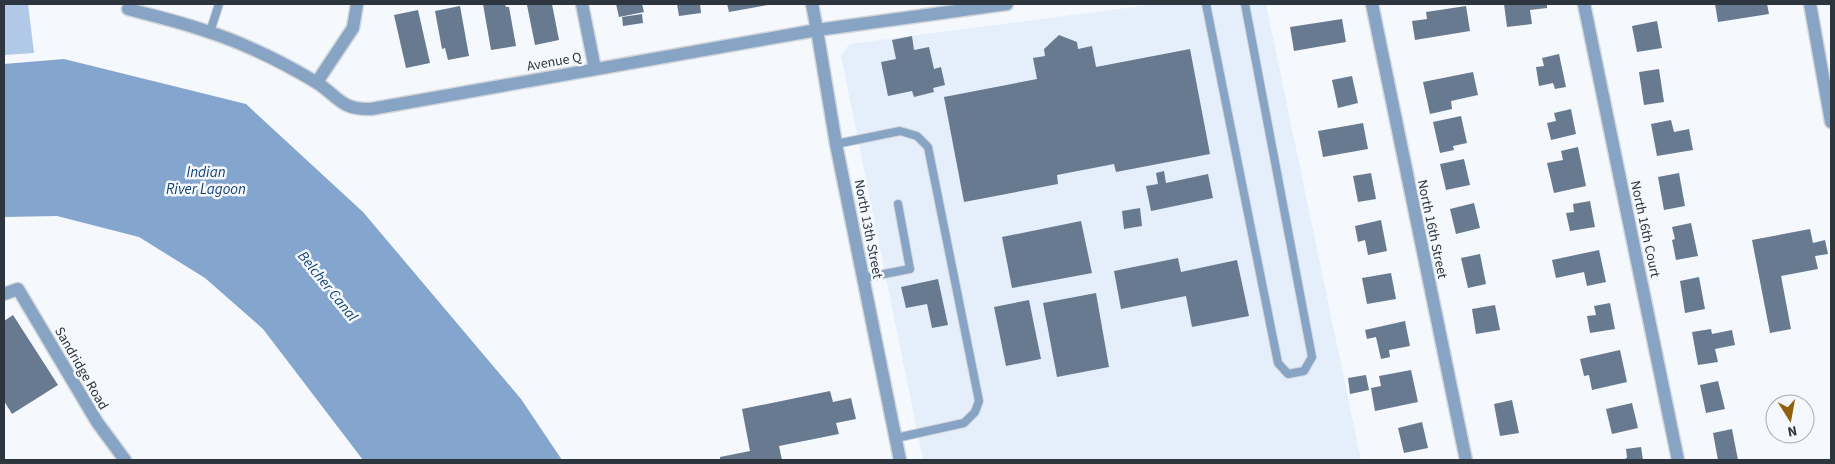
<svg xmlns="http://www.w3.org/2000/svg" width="1835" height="464" font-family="'Source Sans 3',sans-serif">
	<rect width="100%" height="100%" fill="#f5f9fe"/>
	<polygon fill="#e5effb" points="1157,4 1266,4 1361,460 923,460 841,56 849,44"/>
	<polygon fill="#b1c9e7" points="4,4 28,4 34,53 4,55"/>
	<polygon fill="#84a5cd" points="64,59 246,104 363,212 521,399 562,460 363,460 263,329 205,278 139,237 57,216 4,217 4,64"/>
	<g fill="#687a8f">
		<polygon points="483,4 505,4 506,7 509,7 516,46 491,50"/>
		<polygon points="530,4 552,4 559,40 535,45 527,5"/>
		<polygon points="616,4 642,4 644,12 619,17"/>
		<polygon points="677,4 700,4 701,13 679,16"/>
		<polygon points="727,4 768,4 768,5 729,12"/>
		<polygon points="1504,4 1547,4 1547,8 1530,10 1532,24 1507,27"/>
		<polygon points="1715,4 1767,4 1769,14 1718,22"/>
		<polygon points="460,6 469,56 448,60 445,48 442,49 435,11"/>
		<polygon points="1466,6 1470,31 1415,40 1412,21 1427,19 1426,12"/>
		<polygon points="418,10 430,63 406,68 394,15"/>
		<polygon points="642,14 643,23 623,26 622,17"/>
		<polygon points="1342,19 1346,42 1294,51 1290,27"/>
		<polygon points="1657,21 1662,48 1637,52 1632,26"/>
		<polygon points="1059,35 1077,42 1078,49 1092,46 1096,67 1190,49 1210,154 1116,172 1114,164 1057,175 1058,184 964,202 944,97 1037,79 1033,58 1045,56 1044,49"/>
		<polygon points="912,36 914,50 929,47 934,69 941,67 945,85 933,88 934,92 914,97 912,91 888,96 881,62 896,59 892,40"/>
		<polygon points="1559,54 1566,87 1555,89 1553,83 1539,86 1536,67 1544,66 1542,58"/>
		<polygon points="1659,69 1664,102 1644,105 1639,72"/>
		<polygon points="1473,72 1478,95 1451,101 1452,109 1430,114 1423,82"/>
		<polygon points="1352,76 1358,103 1338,108 1332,80"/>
		<polygon points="1571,109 1576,134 1551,140 1547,123 1556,121 1554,113"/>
		<polygon points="1461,116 1467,143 1453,146 1454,150 1440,153 1433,122"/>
		<polygon points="1671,120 1674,132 1689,129 1693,150 1657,156 1651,124"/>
		<polygon points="1363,123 1368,149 1323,157 1318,131"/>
		<polygon points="1578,147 1586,186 1554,193 1547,163 1563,160 1561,151"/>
		<polygon points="1464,159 1470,185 1446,190 1440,164"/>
		<polygon points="1164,171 1166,183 1208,174 1213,198 1151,211 1146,186 1158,184 1156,173"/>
		<polygon points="1371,173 1376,199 1358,202 1353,176"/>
		<polygon points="1679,173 1685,206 1664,210 1658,177"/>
		<polygon points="1590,201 1595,227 1570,231 1566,213 1574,212 1573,204"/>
		<polygon points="1474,203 1480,228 1456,234 1450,209"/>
		<polygon points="1140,208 1142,226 1124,229 1122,211"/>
		<polygon points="1381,220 1387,251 1368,255 1365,240 1358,242 1355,226"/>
		<polygon points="1081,221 1092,273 1012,288 1002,237"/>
		<polygon points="1691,223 1698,256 1676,260 1672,240 1675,239 1672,227"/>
		<polygon points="1810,229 1813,243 1825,240 1828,254 1815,256 1818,269 1781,276 1791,329 1770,333 1752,240"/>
		<polygon points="1599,250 1606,282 1587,286 1584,272 1556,278 1552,260"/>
		<polygon points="1480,254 1486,284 1468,288 1461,258"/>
		<polygon points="1178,258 1181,272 1237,260 1249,316 1192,327 1186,296 1121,309 1114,271"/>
		<polygon points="1391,273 1396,299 1367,304 1362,278"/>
		<polygon points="1699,277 1705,309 1685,313 1680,281"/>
		<polygon points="938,279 948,325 932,328 927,304 906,308 901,287"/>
		<polygon points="1096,293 1109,367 1057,377 1043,303"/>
		<polygon points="1029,300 1041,359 1006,366 994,307"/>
		<polygon points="1610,303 1615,329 1590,333 1587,316 1596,315 1594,306"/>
		<polygon points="1495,305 1500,330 1476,334 1472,309"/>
		<polygon points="13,315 58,385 12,414 4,401 4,321"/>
		<polygon points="1405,321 1410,346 1389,350 1390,357 1381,359 1376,337 1367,339 1365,330"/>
		<polygon points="1711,329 1712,334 1732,330 1735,345 1715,349 1718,362 1698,365 1692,332"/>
		<polygon points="1620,350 1627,382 1592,390 1589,375 1584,376 1580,359"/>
		<polygon points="1411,370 1418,402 1375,411 1371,388 1381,386 1379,376"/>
		<polygon points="1366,375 1369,390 1350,394 1348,378"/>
		<polygon points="1718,381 1725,409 1706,413 1700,385"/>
		<polygon points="830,391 833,402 851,398 856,419 836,423 839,434 779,446 782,460 720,460 720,457 750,451 742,409"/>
		<polygon points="1512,400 1519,433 1500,436 1494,404"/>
		<polygon points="1632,403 1638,428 1612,434 1606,409"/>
		<polygon points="1422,422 1428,448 1404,453 1398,428"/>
		<polygon points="1732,429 1738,460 1718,460 1713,433"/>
		<polygon points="1641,447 1643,460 1622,460 1627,458 1626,449"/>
	</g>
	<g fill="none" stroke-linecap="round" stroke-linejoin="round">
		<g stroke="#d1d6db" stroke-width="10">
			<g id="service">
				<polyline points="1206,4 1278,363 1288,374 1304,371 1312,357 1245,4"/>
				<polyline points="210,32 219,4"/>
				<polyline points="836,144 900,131 917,136 928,147 979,401 975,412 964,423 896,438"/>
				<polyline points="863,278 910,269 898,204"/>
			</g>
		</g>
		<g stroke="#d1d6db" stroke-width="15">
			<g id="minor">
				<polyline points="582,4 595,69"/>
				<polyline points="1372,4 1466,460"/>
				<polyline points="1584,4 1678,460"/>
				<polyline points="1810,4 1831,122"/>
				<path d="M128,9C154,16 181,22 206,31C244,43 280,61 314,81C338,95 339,110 371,109L817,30L836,144L900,460"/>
				<polyline points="317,82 353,28 357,4"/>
				<polyline points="4,294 18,289 97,422 125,460"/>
			</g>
		</g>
		<g stroke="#d1d6db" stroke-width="15">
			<polyline id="tertiary" points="812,4 817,30 1007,4"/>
		</g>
		<use href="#service" stroke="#88a4c5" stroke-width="8"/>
		<use href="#minor" stroke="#88a4c5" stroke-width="12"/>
		<use href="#tertiary" stroke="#88a4c5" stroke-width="12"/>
	</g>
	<g text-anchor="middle" stroke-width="5" stroke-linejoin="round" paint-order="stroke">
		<g font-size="14" fill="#2d353e" stroke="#f5f9fe">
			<text transform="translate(554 61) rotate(-10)" y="5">Avenue Q</text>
			<text transform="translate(869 229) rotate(79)" y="5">North 13th Street</text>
			<text transform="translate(1433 229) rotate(78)" y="5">North 16th Street</text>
			<text transform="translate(1646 229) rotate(78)" y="5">North 16th Court</text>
			<text transform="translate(82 368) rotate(60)" y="5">Sandridge Road</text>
		</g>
		<g font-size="15" font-style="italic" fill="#144375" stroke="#f5f9fe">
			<text x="206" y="177">Indian<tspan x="206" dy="17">River Lagoon</tspan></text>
			<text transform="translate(328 286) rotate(51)" y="5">Belcher Canal</text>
		</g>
	</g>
	<rect width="1835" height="464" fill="none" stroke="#2d353e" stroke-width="10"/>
	<g transform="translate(1790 419) rotate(169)"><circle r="24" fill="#f5f9fe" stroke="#a5abb1"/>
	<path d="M0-4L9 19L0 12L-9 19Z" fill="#90600d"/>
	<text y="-8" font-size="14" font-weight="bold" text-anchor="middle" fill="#2d353e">N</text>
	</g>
</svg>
